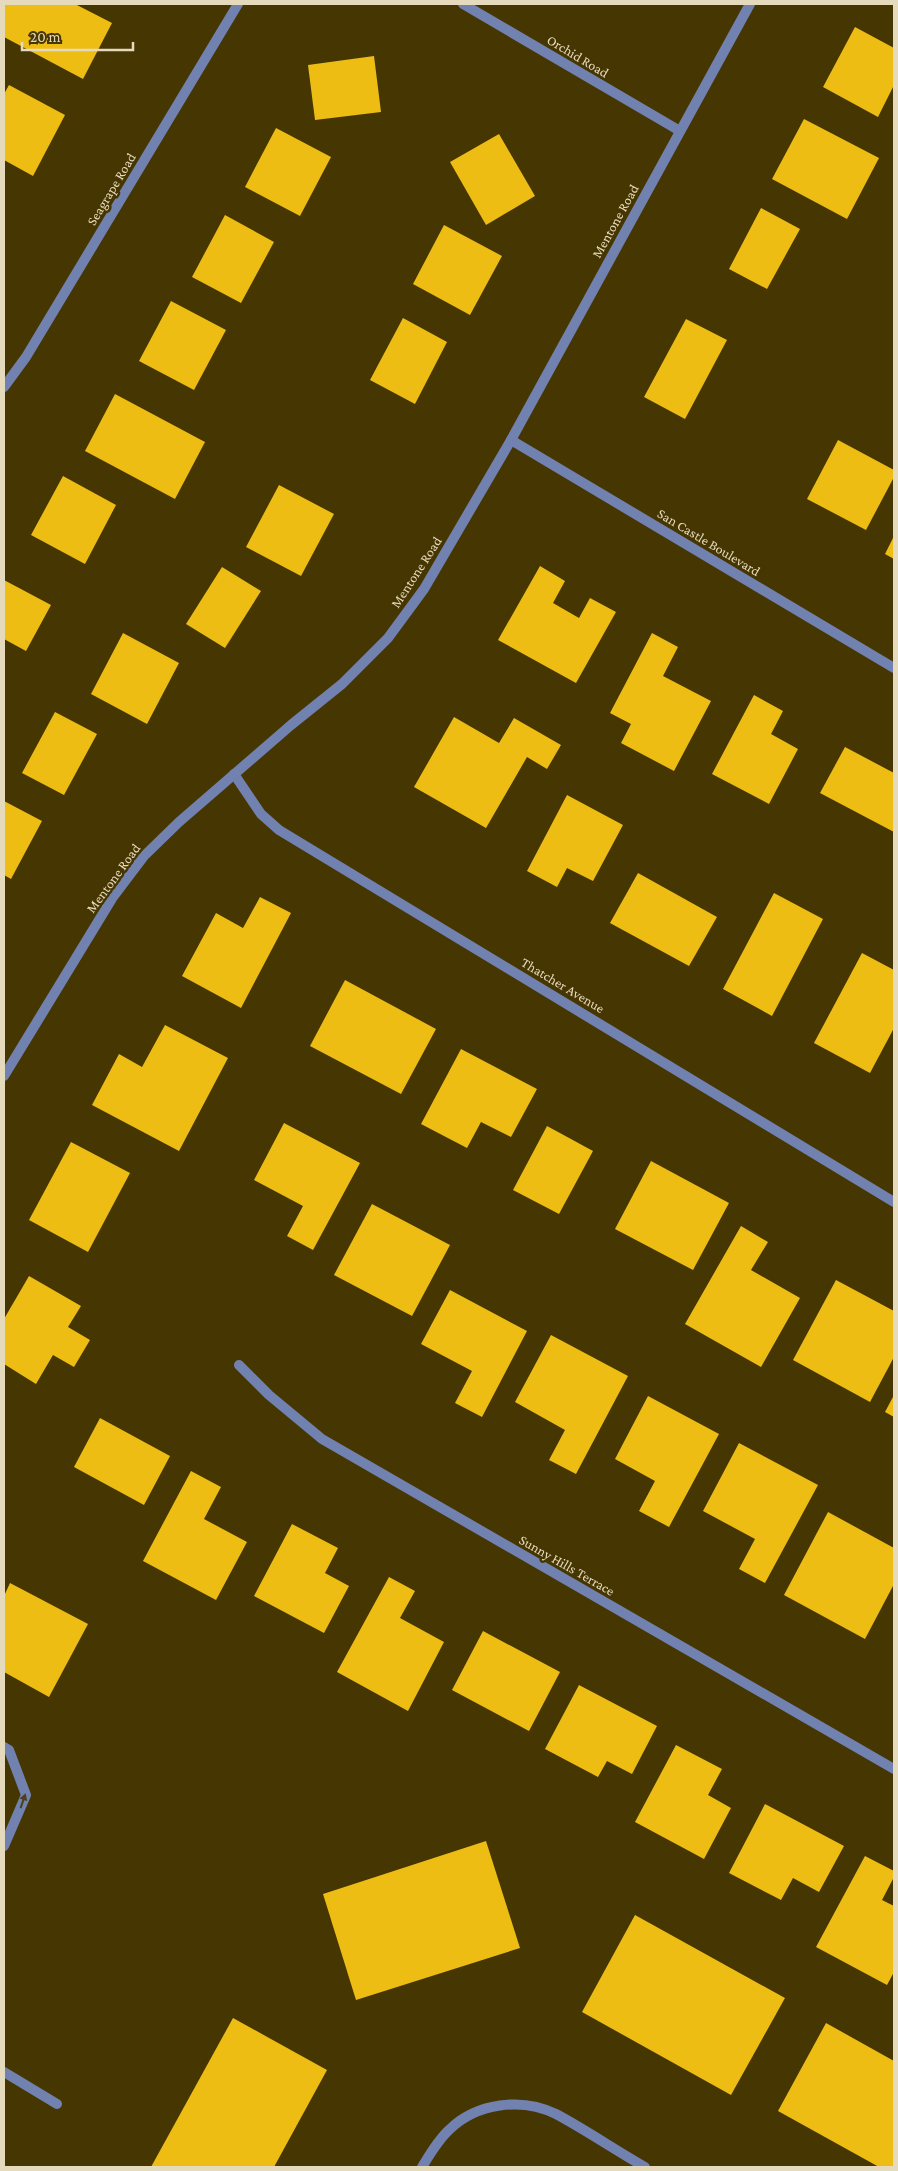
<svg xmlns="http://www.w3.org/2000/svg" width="898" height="2171" font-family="'Crimson Pro',serif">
	<rect width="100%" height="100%" fill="#463602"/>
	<g fill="#eebd13">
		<polygon points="4,4 75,4 112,23 83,79 4,37"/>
		<polygon points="855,27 894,48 894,85 878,117 823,87"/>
		<polygon points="374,56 381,112 315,120 308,65"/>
		<polygon points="9,85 65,115 33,176 4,160 4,94"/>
		<polygon points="804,119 879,158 847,219 772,179"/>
		<polygon points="276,128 331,157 300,216 245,187"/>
		<polygon points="499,134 535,196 486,225 450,162"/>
		<polygon points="761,208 800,229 767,289 729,269"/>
		<polygon points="225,215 274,242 241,303 192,277"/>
		<polygon points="444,225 502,256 470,315 413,284"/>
		<polygon points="171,301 226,330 194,390 139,361"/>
		<polygon points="403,318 447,342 415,404 370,380"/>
		<polygon points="686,319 727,340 685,419 644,397"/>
		<polygon points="115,394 205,442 175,499 85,451"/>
		<polygon points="838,440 894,470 894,477 866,530 807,499"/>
		<polygon points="63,476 116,505 85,564 31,535"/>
		<polygon points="279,485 334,514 301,576 246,547"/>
		<polygon points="894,536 894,559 885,554"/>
		<polygon points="540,566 565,581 553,603 579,618 590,598 616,612 576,683 498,640"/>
		<polygon points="222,567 261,591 225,648 186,624"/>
		<polygon points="4,580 51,605 26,651 4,639"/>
		<polygon points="123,633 179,663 147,724 91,694"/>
		<polygon points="652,633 678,647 663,676 711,701 674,771 621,743 631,724 610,713"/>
		<polygon points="754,695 783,711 771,734 798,749 769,804 712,774"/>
		<polygon points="55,712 97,734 64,795 22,773"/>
		<polygon points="454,717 499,743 514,718 561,745 547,769 527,757 486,828 414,787"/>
		<polygon points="845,747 894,773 894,832 820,793"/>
		<polygon points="567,795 623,825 593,881 567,868 557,887 527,871"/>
		<polygon points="4,801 42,821 11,879 4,875"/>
		<polygon points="638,873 717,917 689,966 610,923"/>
		<polygon points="774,893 823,919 772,1016 723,989"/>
		<polygon points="260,897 291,913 241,1008 182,976 216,913 243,928"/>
		<polygon points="862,953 894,970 894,1028 870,1073 814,1043"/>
		<polygon points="345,980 436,1029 401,1094 310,1046"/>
		<polygon points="165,1025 228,1058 179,1151 92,1105 119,1054 142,1067"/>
		<polygon points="461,1049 537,1089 511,1137 481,1122 467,1148 421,1124"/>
		<polygon points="284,1123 360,1163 313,1250 287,1236 303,1206 254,1180"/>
		<polygon points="547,1126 593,1151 559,1214 513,1190"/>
		<polygon points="71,1142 130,1173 88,1252 29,1220"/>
		<polygon points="651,1161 729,1203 693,1270 615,1229"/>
		<polygon points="372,1204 450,1245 412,1316 334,1275"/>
		<polygon points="741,1226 768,1242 751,1270 800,1298 761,1367 685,1324"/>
		<polygon points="29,1276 81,1306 68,1327 90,1340 74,1367 53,1355 36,1384 4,1364 4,1319"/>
		<polygon points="836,1280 894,1311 894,1357 870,1402 793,1360"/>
		<polygon points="450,1290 527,1331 482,1417 455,1403 472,1371 421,1344"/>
		<polygon points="551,1335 628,1376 576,1474 549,1460 565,1430 515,1402"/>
		<polygon points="894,1395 894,1417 885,1412"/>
		<polygon points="648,1396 719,1434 669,1527 639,1511 655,1481 615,1459"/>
		<polygon points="100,1418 170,1456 144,1505 74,1467"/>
		<polygon points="739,1443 818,1485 765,1583 739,1569 755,1539 703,1511"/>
		<polygon points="191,1471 221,1487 204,1519 247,1542 216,1600 143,1561"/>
		<polygon points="828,1512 894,1548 894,1584 865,1639 784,1595"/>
		<polygon points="292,1524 338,1548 325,1573 349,1586 324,1633 254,1596"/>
		<polygon points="389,1577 415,1591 400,1618 444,1642 408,1711 337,1672"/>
		<polygon points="10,1583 88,1624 49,1697 4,1672 4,1596"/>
		<polygon points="483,1631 560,1672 529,1731 452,1690"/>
		<polygon points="579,1685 657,1726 632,1774 607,1761 598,1777 545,1749"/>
		<polygon points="676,1745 722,1769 708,1795 731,1808 704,1859 635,1822"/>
		<polygon points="765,1804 844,1846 819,1892 793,1878 781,1900 729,1873"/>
		<polygon points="486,1841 520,1948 356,2000 323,1894"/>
		<polygon points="865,1856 894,1871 894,1877 882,1900 894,1906 894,1972 887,1985 816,1947"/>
		<polygon points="635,1915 785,1998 731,2095 582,2012"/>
		<polygon points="233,2018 327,2070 274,2167 151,2167"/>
		<polygon points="826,2023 894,2061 894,2167 879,2167 778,2111"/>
	</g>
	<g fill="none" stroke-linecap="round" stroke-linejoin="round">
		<g stroke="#7181b0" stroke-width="10">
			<polyline points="4,1747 9,1750 26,1795 4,1846"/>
			<polyline points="4,2072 57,2104"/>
		</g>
		<g stroke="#7181b0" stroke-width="10">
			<polyline points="463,4 680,131"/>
			<polyline points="4,387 26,357 238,4"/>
			<polyline points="511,440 894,668"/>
			<polyline points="234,774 261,814 279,830 894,1202"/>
			<polyline points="4,1076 113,897 144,856 179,822 291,725 342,684 388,638 424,589 511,440 750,4"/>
			<polyline points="239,1365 269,1395 322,1439 894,1769"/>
			<path d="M422,2167C430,2154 438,2140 449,2130C476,2103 522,2097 556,2114C586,2130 615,2150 645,2167"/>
		</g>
	</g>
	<defs><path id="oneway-solid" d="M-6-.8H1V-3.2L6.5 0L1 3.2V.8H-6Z" transform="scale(1.25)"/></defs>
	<use fill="#4c411c" href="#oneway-solid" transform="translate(23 1801) rotate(-71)"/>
	<g text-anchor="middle" stroke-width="5" stroke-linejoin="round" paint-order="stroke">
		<g font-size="14" fill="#e6dabc" stroke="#463602">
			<text transform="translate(578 56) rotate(31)" y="5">Orchid Road</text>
			<text transform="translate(111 189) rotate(-59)" y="5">Seagrape Road</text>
			<text transform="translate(615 221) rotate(-61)" y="5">Mentone Road</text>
			<text transform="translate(709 542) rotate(31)" y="5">San Castle Boulevard</text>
			<text transform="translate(416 572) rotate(-57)" y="5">Mentone Road</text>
			<text transform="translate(113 878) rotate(-54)" y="5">Mentone Road</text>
			<text transform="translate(563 985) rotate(31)" y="5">Thatcher Avenue</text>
			<text transform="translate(567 1565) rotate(30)" y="5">Sunny Hills Terrace</text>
		</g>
	</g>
	<rect width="898" height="2171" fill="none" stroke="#e6dabc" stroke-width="10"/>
	<path d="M22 42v8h111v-8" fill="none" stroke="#e6dabc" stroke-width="2.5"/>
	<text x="30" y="42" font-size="15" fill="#e6dabc" stroke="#463602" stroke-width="4" paint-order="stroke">20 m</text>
</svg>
